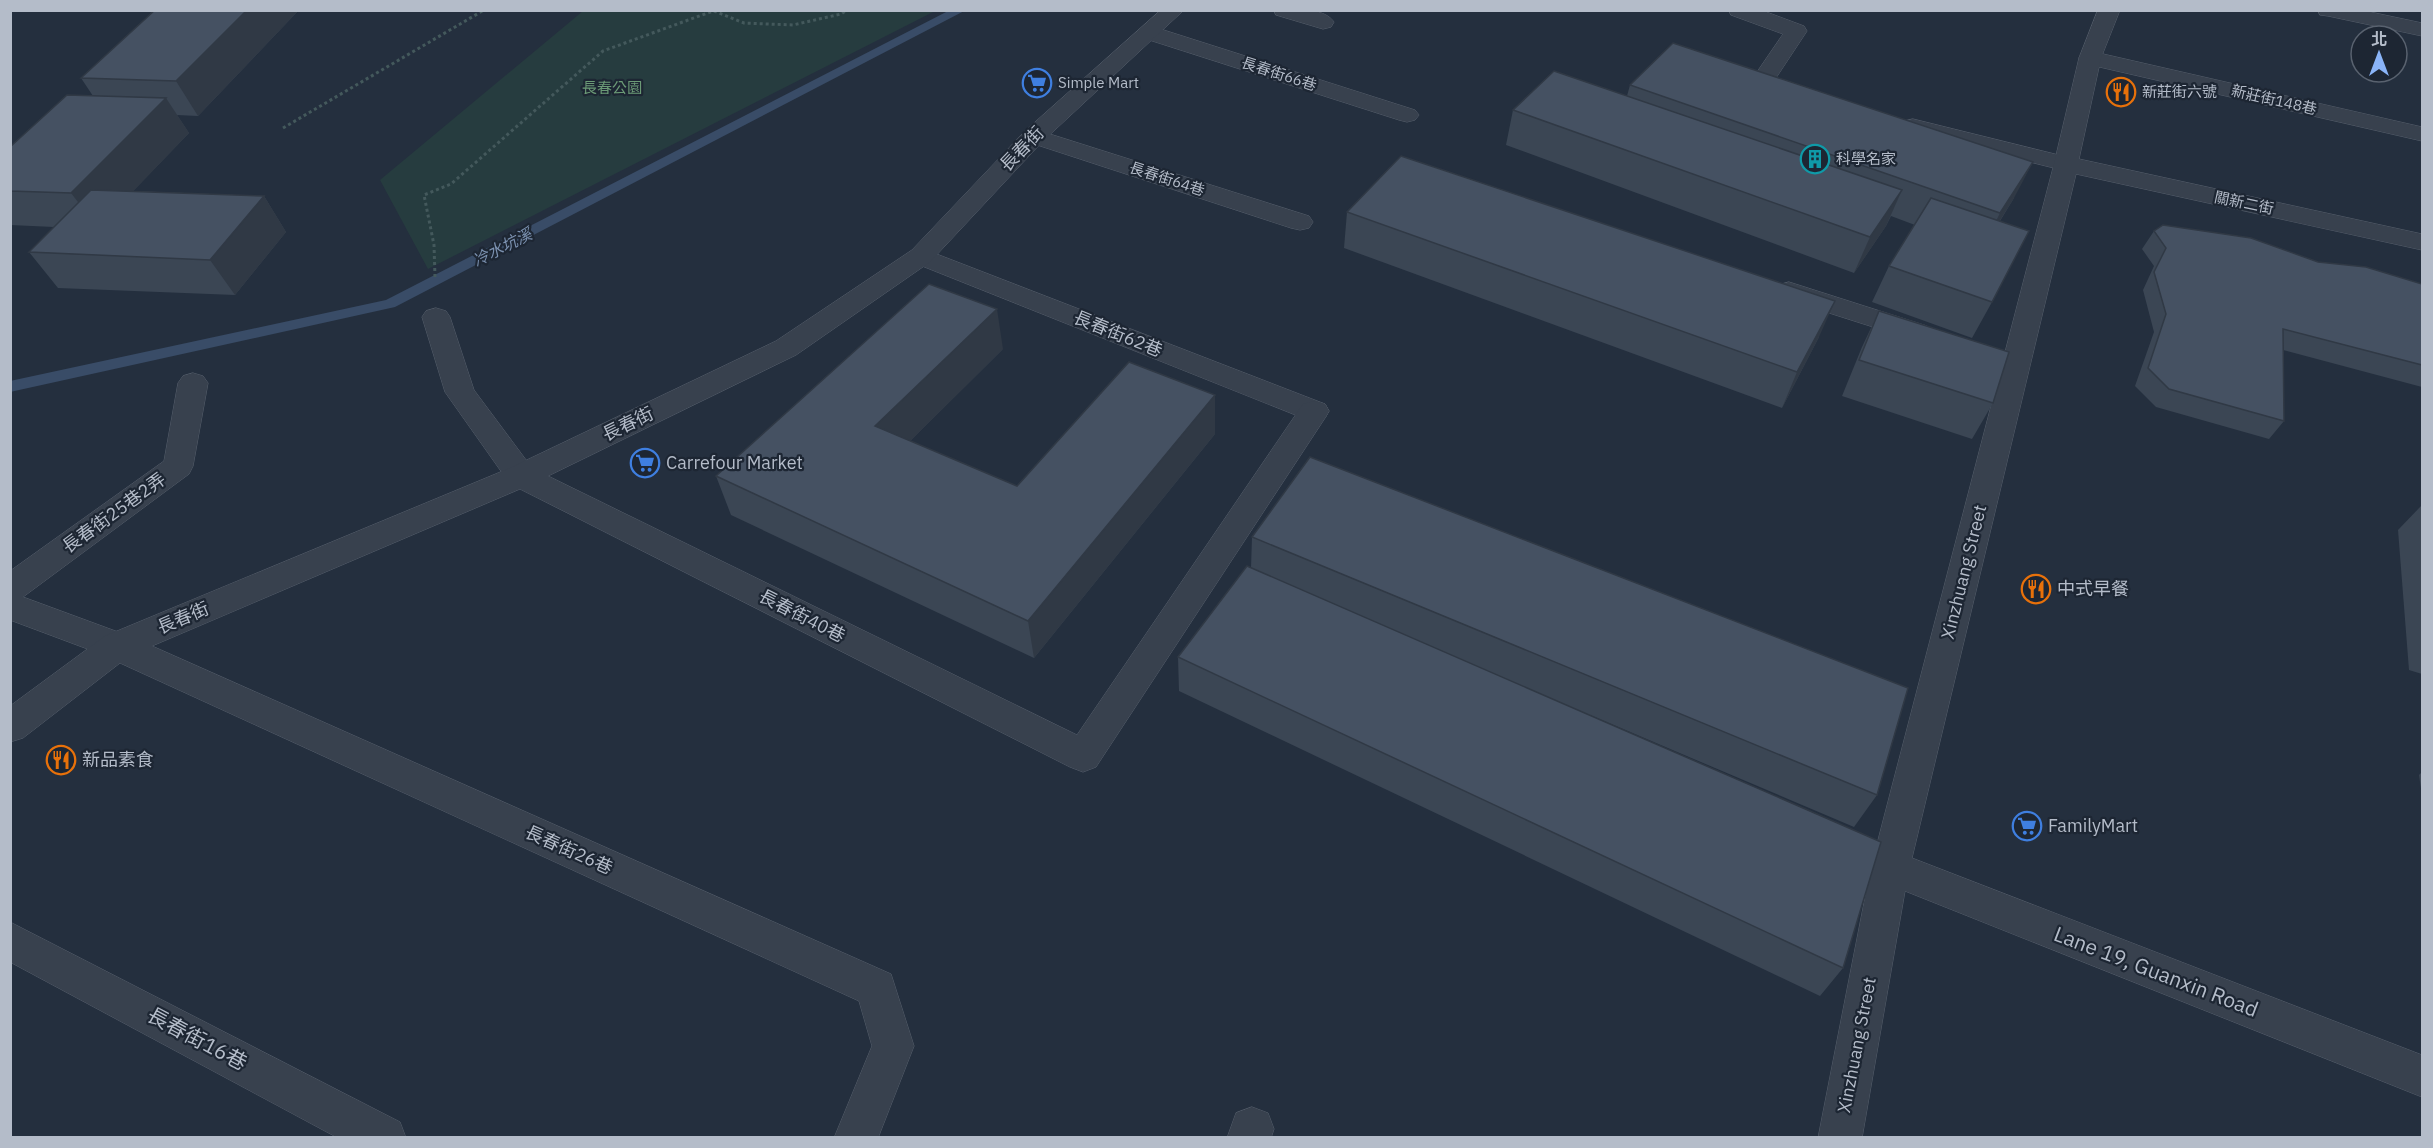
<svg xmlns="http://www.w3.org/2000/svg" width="2433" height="1148" font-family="'IBM Plex Sans','Noto Sans TC',sans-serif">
	<rect width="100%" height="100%" fill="#242f3e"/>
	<polygon fill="#263c3f" points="583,11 583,10 935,11 428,269 380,180"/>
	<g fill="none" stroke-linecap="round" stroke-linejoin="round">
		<polygon fill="#394c67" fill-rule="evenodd" points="950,10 966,10 395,307 10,392 10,381 386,300"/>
		<g stroke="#565f6c" stroke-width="1">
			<g id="service">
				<path d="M1274,10C1291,10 1323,6 1334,22L1331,27L1323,29L1276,15Z"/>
				<polygon points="1729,10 1761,10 1804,26 1807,31 1772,84 1793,89 1797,94 1793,99 1785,101 1750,93 1746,88 1783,34 1731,15"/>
				<polygon points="2318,10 2361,10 2422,23 2422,36 2328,16 2320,15"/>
				<polygon points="1151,26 1415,110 1419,115 1415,120 1407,122 1399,120 1143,38 1140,33 1143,28"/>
				<polygon points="2090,51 2422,127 2422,141 2082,63 2079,58 2082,53"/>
				<polygon points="1913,119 2075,159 2078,164 2075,169 2066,171 1905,131 1901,126 1905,121"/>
				<polygon points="1034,129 1309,216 1313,222 1309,228 1300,230 1291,228 1025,141 1022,136 1025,131"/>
				<polygon points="921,248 1325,404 1329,411 1325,418 1314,421 1303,418 912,262 908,256 912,250"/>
				<polygon points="1789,282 1927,326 1931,332 1927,338 1917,341 1779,297 1775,291 1779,285"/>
				<polygon points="436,308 446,311 450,317 474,390 532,468 537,476 532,484 521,487 510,484 445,392 422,317 426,311"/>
				<polygon points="193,373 203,376 208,383 193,466 189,474 23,597 129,636 134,646 129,656 117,660 10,620 10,571 164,461 178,383 183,376"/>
			</g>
		</g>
		<g stroke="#565f6c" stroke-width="1">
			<g id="minor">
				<polygon points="1161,10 1184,10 1043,141 930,262 796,355 548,476 1077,735 1303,404 1314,401 1325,404 1329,411 1325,418 1096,767 1083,772 1070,767 520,489 152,646 891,974 914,1046 878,1138 834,1138 872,1046 859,1001 120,663 23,738 10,742 10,706 105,636 510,468 776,341 912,250 1025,131"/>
				<polygon points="2098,10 2120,10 2101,58 2079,159 2422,234 2422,250 2076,174 1912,858 2422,1055 2422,1097 1905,891 1862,1138 1818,1138 1871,867 2054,164 2079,58"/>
				<polygon points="10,922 400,1122 406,1138 338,1138 10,962"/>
				<polygon points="1252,1107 1268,1113 1274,1129 1271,1138 1227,1138 1236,1113"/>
			</g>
		</g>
		<g stroke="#44595c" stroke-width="3" stroke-dasharray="3 3" stroke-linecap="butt">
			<polyline points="714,11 744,23 793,25 841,14 847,10"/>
			<polyline points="283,128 484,10"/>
			<polyline points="435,277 434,245 424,195 451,184 603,51 713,11"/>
		</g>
		<use href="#service" fill="#38414e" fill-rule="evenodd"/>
		<use href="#minor" fill="#38414e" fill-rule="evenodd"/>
	</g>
	<g fill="#3b4654">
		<polygon points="155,10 299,10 198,116 177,115 189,133 133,191 264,196 286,232 235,295 58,288 29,252 54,227 10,225 10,147 93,96 81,78"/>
		<polygon points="1630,85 2014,198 2000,221 1992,302 1972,338 1872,302 1889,266 1915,225 1891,216 1886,226 1854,273 1506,145 1513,110 1627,96"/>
		<polygon points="1347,212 1819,337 1782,408 1344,248"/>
		<polygon points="2154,231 2318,262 2422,284 2422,387 2283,350 2284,421 2269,439 2156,407 2135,386 2154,332 2143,290 2154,266 2142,249"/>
		<polygon points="1879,311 1993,403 1972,439 1842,396 1862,347"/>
		<polygon points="1003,349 910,441 1017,486 1215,434 1034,658 731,515 716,476"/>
		<polygon points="2422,505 2422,674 2409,670 2398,530"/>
		<polygon points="1252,537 1877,795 1854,827 1590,715 1843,968 1820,996 1179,691 1178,657 1251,568"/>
		<polygon points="2422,772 2422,795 2419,775"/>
	</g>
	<g fill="#303945">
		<polygon points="247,10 299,10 198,116 176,81"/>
		<polygon points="166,98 189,133 98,228 71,193"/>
		<polygon points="2033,162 2014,198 1982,249 2000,213"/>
		<polygon points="1902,190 1886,226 1854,273 1870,237"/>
		<polygon points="264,196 286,232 235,295 210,260"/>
		<polygon points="1835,301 1819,337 1782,408 1797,372"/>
		<polygon points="997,309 1003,349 886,465 875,426"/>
		<polygon points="1215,395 1215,434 1034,658 1028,621"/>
	</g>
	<g fill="#455162" stroke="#303945" stroke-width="1.5">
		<polygon points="155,10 247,10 176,81 81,78"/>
		<polygon points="1673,43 2033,162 2000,213 1630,85"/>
		<polygon points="1554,71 1902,190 1870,237 1513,110"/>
		<polygon points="67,95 166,98 71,193 10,191 10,147"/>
		<polygon points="1401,156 1835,301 1797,372 1347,212"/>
		<polygon points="91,190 264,196 210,260 29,252"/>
		<polygon points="1931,198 2029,231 1992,302 1889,266"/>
		<polygon points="2163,225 2251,238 2318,262 2366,267 2422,284 2422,365 2283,329 2284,421 2169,389 2148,368 2166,314 2154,272 2166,248 2154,231"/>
		<polygon points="929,284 997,309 875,426 1017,486 1129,362 1215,395 1028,621 716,476"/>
		<polygon points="1879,311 2009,352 1993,403 1859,360"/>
		<polygon points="1310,457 1908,688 1877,795 1252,537"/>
		<polygon points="1247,566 1881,842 1843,968 1178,657"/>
	</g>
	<defs>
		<g id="supermarket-ring" transform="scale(1.5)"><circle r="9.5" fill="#1d2633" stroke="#3f7fe0" stroke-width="1.5"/><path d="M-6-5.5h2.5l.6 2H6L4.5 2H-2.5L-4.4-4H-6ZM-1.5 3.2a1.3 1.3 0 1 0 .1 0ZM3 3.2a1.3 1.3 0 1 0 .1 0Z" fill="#3f7fe0"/></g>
		<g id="restaurant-ring" transform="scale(1.5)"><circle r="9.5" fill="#1d2633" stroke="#e8710a" stroke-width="1.5"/><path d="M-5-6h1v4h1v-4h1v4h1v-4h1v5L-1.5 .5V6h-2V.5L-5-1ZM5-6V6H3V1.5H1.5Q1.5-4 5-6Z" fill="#e8710a"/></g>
		<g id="building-ring" transform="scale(1.5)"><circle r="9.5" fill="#1d2633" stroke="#0f9aa8" stroke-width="1.5"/><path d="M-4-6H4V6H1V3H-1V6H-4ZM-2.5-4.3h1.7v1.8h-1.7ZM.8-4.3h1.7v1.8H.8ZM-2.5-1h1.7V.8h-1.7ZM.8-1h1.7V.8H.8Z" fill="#0f9aa8"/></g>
	</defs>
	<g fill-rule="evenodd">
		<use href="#supermarket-ring" x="1037" y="83"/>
		<use href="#restaurant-ring" x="2121" y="92"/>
		<use href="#building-ring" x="1815" y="159"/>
		<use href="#supermarket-ring" x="645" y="463"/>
		<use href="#restaurant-ring" x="2036" y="589"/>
		<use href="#restaurant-ring" x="61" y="760"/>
		<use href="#supermarket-ring" x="2027" y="826"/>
	</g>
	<g text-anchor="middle" stroke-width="4.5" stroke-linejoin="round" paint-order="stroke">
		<g font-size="15" fill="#b4bcc9" stroke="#1d2633">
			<text transform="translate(1279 74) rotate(18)" y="5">長春街66巷</text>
			<text transform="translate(2274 100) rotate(13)" y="5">新莊街148巷</text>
			<text transform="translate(1167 179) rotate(18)" y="5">長春街64巷</text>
			<text transform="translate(2244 203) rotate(12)" y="5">關新二街</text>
		</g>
		<g font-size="15" fill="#b4bcc9" stroke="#1d2633" text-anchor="start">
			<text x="1058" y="88">Simple Mart</text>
			<text x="2142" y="97">新莊街六號</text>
			<text x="1836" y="164">科學名家</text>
		</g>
		<g font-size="15" fill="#6b9a76" stroke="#1d2633">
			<text x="612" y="93">長春公園</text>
		</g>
		<g font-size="16" font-style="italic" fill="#7c92b1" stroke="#1d2633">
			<text transform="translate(502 247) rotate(-27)" y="6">冷水坑溪</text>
		</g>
		<g font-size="18" fill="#b4bcc9" stroke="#1d2633">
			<text transform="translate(1022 149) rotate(-46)" y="6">長春街</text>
			<text transform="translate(1118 334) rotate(22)" y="6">長春街62巷</text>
			<text transform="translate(628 424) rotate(-26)" y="6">長春街</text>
			<text transform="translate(114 513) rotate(-36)" y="6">長春街25巷2弄</text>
			<text transform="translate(1964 572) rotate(-76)" y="6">Xinzhuang Street</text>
			<text transform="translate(802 616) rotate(27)" y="6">長春街40巷</text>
			<text transform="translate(183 618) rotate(-23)" y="6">長春街</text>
			<text transform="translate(569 850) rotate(24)" y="6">長春街26巷</text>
			<text transform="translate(1857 1045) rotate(-79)" y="6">Xinzhuang Street</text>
		</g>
		<g font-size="18" fill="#b4bcc9" stroke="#1d2633" text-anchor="start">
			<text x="666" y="469">Carrefour Market</text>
			<text x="2057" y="595">中式早餐</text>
			<text x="82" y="766">新品素食</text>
			<text x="2048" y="832">FamilyMart</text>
		</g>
		<g font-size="21" fill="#b4bcc9" stroke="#1d2633">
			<text transform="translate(2156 972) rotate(21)" y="7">Lane 19, Guanxin Road</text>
			<text transform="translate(197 1039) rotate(28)" y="7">長春街16巷</text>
		</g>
	</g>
	<rect width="2433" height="1148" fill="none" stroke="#b4bcc9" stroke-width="24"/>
	<g transform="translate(2379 54)"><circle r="28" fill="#1d2633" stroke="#59626f" stroke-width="1.5"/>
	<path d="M0-4.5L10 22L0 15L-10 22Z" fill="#8ab4f8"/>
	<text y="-9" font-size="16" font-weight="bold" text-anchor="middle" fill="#b4bcc9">北</text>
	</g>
</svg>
